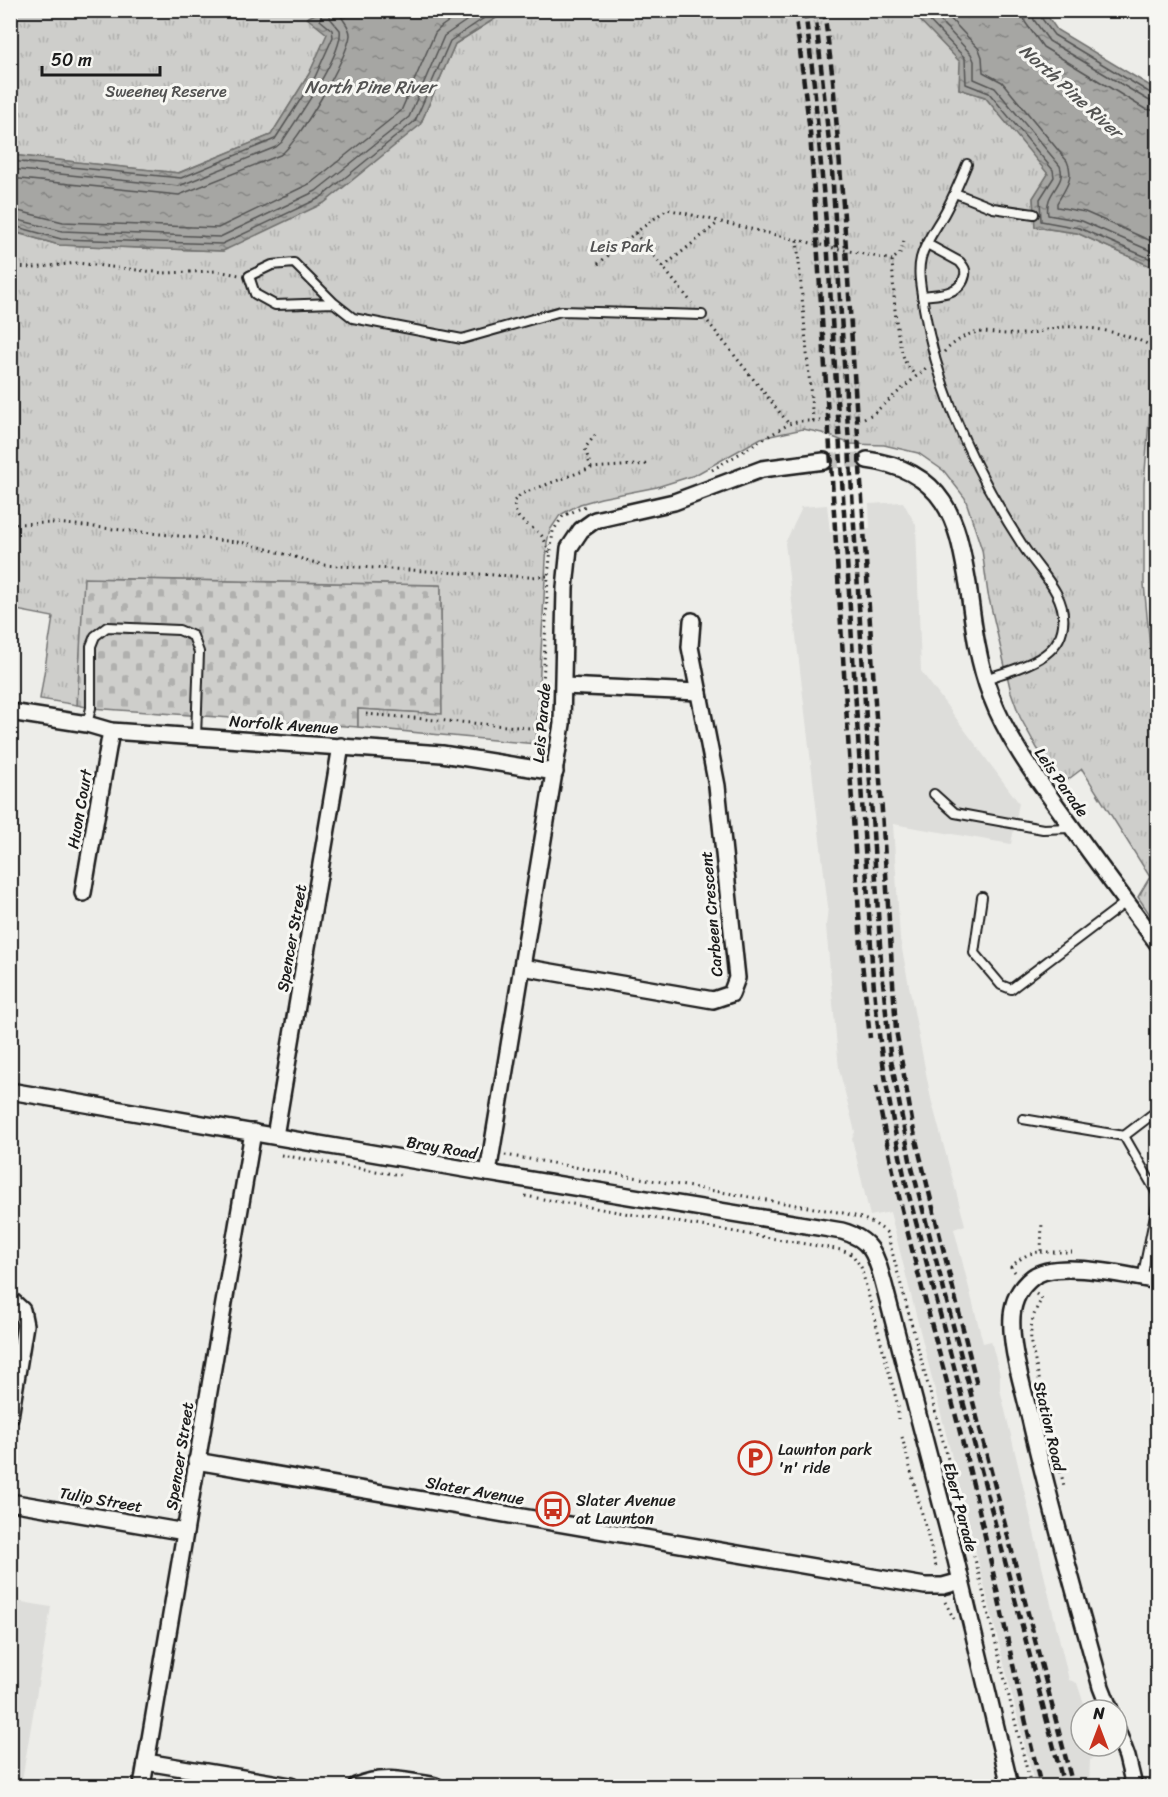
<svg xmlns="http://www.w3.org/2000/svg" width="1168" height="1797" font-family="Sriracha,sans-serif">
	<defs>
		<pattern id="cemetery-stones" width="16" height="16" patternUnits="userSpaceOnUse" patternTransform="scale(1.5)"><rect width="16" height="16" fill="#cececb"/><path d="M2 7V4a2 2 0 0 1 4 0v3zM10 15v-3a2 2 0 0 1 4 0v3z" fill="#b0b0ae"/></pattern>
		<pattern id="park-tufts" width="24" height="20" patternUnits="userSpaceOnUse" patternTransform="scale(1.5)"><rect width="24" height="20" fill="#cececb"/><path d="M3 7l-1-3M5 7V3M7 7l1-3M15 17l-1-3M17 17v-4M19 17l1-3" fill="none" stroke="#b0b0ae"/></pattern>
		<pattern id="water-ripples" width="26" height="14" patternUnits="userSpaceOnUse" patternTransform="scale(1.5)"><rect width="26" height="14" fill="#a6a6a3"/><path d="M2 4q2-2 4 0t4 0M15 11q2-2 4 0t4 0" fill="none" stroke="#868684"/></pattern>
	</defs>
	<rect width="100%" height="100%" fill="#edede9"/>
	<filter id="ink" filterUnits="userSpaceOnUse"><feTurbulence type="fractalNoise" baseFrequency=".0167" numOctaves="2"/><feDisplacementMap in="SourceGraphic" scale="12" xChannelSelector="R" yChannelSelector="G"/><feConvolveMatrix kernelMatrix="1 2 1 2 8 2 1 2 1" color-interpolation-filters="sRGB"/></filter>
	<g filter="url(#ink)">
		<g fill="#ddddda">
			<polygon points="903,502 916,525 921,671 1019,803 1011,844 893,824 900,939 931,1099 965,1225 954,1229 983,1343 991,1341 1000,1375 1000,1389 1069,1680 1077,1683 1086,1710 1081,1710 1081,1746 1098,1746 1099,1751 1090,1760 1089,1786 1035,1786 890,1212 870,1216 852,1139 855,1132 839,1069 826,926 828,907 785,543 801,510 800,507 827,505 830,532 870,529 869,504"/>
			<polygon points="10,1600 51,1607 21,1786 11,1786"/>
		</g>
		<polygon fill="url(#cemetery-stones)" stroke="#757574" stroke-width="1.5" points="83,578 441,585 442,714 358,709 358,727 91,708 77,705"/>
		<g fill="url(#park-tufts)" stroke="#757574" stroke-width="1.5">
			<polygon points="11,11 321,11 308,18 328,34 309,74 271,135 178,173 11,155"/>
			<polygon points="507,11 911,11 961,62 959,89 985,97 1049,174 1033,198 1035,227 1077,233 1157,269 1157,354 1154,358 1144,484 1144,584 1158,731 1157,925 1138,897 1150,877 1082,769 1062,784 1037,748 1020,717 1011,692 988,594 982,550 965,498 944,471 918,453 884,445 851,444 822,433 803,429 761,438 695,475 657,487 601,498 580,504 560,515 550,530 547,542 536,744 358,727 358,709 442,714 441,585 84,578 77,705 40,699 53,617 11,609 10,231 59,245 223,251 420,125 455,44"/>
		</g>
		<g fill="url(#water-ripples)" stroke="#6f6f6d" stroke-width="1.5">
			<polygon points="321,11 507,11 455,44 420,125 324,203 223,251 59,245 11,231 11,155 179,173 271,135 309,74 327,34 307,18"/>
			<polygon points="911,11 1044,11 1057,30 1157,90 1157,269 1077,233 1035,227 1033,198 1048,174 985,97 959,89 960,62"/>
		</g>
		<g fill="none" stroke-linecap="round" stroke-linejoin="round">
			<g stroke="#535352" stroke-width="1.5">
				<polyline points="919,10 965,58 966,84 989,93 1053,170 1054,177 1040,199 1041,221 1079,228 1158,262"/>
				<path d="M930,10L971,54L974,61V79L995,88L1060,166C1067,186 1044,190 1048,215L1082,221L1158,254"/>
				<path d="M942,10L979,49L982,57L983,72L1002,82L1067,161C1075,178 1065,189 1057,203V207L1085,212L1158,244"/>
				<polyline points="1023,10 1025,22 1043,47 1145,109 1158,111"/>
				<polyline points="1032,10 1034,20 1049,41 1148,100 1158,102"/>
				<polyline points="1039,10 1040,16 1054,35 1152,94 1158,95"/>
				<polyline points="10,161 181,178 275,139 315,77 333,37 332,30 320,20 323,10"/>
				<path d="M10,169L179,186L276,147L282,142C296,120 344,53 340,30L330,18V10"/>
				<path d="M10,178L179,195L280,155C297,145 349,55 350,35C350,24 340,20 339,10"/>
				<polyline points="10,209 63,222 218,228 311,183 401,111 435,33 442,26 465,10"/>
				<polyline points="10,218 62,231 220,237 316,191 409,117 444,36 482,10"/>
				<polyline points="10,225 61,239 222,244 320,198 415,121 450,41 496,10"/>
			</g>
			<polyline stroke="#c3c3c0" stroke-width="15" stroke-dasharray="15 8" stroke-linecap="butt" points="824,461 867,460"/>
			<g stroke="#1c1c1c" stroke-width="12">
				<g id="lane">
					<path d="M967,164C960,181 953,198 944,214C936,228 925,242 921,258C917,274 922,292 924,308C938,393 976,474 1023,546C1038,570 1067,594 1063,625C1059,661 1013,669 985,679"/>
					<polyline points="955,193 993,208 1034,214"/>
					<path d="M922,296C938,294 961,295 965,275C966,269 964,267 960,262L927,244"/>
					<polyline points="334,303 294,263 272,265 249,276 255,294 275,305 334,303 353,318 462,339 561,311 702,315"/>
					<polyline points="87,724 91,708 91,646 95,636 107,627 179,630 193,636 199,652 196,736"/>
					<polyline points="934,794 955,813 1043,829 1071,828"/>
					<polyline points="982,897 974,953 1001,985 1011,989 1126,902"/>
					<polyline points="1023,1119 1124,1136 1158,1195"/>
					<polyline points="1124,1136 1158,1110"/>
					<polyline points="1142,1279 1158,1200"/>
				</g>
			</g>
			<g stroke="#1c1c1c" stroke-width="20">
				<g id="street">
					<path d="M867,460C898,464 925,475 943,502C959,526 963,557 968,584C973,622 977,660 991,696C1008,741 1038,780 1066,819C1096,861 1127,903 1158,944"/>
					<polyline points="564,686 699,692"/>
					<polyline points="10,712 87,724 111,731 442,754 555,772"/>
					<polyline points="83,893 111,731"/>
					<polyline points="522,967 713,1000 731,994 737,978 717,786 690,647 692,621"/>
					<path d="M10,1091L488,1173L842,1231C873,1240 876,1256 884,1285L956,1560L1010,1786"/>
					<polyline points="275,1136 341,746"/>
					<polyline points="488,1173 562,724 565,588 569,548 581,530 595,520 674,502 762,469 824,461"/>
					<polyline points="10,1299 22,1310 25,1325 10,1417"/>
					<polyline points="196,1461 925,1586 943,1586 961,1581"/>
					<polyline points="10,1502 185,1532"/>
					<path d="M1110,1710L1101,1687C1076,1596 1050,1506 1029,1414C1022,1382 1010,1348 1012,1316C1013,1300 1020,1287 1033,1277C1056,1259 1129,1276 1158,1281"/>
					<polyline points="1117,1730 1127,1757 1134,1786"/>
					<polyline points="146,1762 291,1786"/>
					<polyline points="142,1786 253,1132"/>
					<path d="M356,1786C383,1774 408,1781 436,1786"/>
				</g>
			</g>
			<g stroke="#1c1c1c" stroke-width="3" stroke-dasharray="1.5 4.5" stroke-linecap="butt">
				<polyline points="635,233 692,303"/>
				<polyline points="797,240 813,421"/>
				<path d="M904,241L900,253L892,260C894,289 894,334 905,361C907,367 912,371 916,376"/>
				<polyline points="598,264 635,233 667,209 797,240 892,260"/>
				<polyline points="10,267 33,268 77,263 163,273 217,271 239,275"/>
				<polyline points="663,267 719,222"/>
				<polyline points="708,322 789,424"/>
				<path d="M944,352C977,321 983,336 1022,334C1036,334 1049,328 1063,327C1089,325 1136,335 1158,350"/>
				<polyline points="864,418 873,414 926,368"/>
				<polyline points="1158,419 1153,483 1158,585"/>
				<polyline points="591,468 585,448 596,434"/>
				<polyline points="712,470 789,424 800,421 822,421"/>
				<polyline points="10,524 56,523 246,543 323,565 529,577 548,576"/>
				<path d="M549,553C547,547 545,539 541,535C527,521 515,524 514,501L521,494L591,468L650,464"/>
				<polyline points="366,714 541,729"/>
				<polyline points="537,754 541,729 548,576 553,531 563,516 588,505"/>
				<polyline points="281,1155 400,1175"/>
				<path d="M505,1155L843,1213C859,1217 874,1221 887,1233L977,1567L1031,1786"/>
				<polyline points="525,1196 841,1250 852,1254 861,1267 898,1406 898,1419"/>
				<polyline points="1041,1252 1072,1252"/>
				<path d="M1015,1272L1011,1267C1019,1259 1029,1252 1041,1252L1042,1221"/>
				<path d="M1036,1294L1042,1299C1032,1314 1030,1327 1031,1344L1064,1486"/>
				<polyline points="902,1437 936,1567"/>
				<polyline points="945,1602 954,1619"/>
			</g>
			<use href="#lane" stroke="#f6f6f2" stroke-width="8"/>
			<use href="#street" stroke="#f6f6f2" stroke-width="15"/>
			<g stroke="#1c1c1c" stroke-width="4.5" stroke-dasharray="9 4.5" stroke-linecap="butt">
				<polyline points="795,10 810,132 816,223 862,962 870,1038"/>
				<path d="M805,10L814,84L826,223L872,962C877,1039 890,1113 907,1188L1064,1786"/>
				<polyline points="815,10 832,170 881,961 890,1054 910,1160 1073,1786"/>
				<polyline points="824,10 833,80 844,217 896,1030 914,1132 977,1385"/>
				<path d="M876,1086C898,1212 936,1335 967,1460C994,1568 1014,1678 1041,1786"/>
			</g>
		</g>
	</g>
	<defs>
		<g id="parking-ring" transform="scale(1.725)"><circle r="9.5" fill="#f6f6f2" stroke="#c8321e" stroke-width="1.5"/><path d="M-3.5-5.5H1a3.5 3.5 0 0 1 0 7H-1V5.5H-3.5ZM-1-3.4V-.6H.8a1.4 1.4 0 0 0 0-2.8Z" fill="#c8321e"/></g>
		<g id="bus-ring" transform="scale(1.725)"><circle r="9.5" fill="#f6f6f2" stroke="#c8321e" stroke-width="1.5"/><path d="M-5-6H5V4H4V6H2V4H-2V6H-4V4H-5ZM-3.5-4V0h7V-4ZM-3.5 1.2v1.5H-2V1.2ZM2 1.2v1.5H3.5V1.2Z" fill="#c8321e"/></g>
	</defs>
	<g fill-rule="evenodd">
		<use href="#parking-ring" x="755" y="1458"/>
		<use href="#bus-ring" x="553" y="1509"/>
	</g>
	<g text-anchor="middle" stroke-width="6" stroke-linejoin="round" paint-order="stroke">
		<g font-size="16" fill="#515151" stroke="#f6f6f2">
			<text x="166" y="97">Sweeney Reserve</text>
			<text x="622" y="252">Leis Park</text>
		</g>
		<g font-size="16" fill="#1c1c1c" stroke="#f6f6f2">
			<text transform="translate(541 723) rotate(-85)" y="6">Leis Parade</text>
			<text transform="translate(284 724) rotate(4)" y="6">Norfolk Avenue</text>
			<text transform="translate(1062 782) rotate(55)" y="6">Leis Parade</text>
			<text transform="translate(79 809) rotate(-80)" y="6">Huon Court</text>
			<text transform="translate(711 914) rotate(-95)" y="6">Carbeen Crescent</text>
			<text transform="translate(291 938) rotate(-80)" y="6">Spencer Street</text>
			<text transform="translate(442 1147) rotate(10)" y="6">Bray Road</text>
			<text transform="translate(1050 1426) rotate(77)" y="6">Station Road</text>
			<text transform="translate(179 1456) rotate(-81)" y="6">Spencer Street</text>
			<text transform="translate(475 1490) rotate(10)" y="6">Slater Avenue</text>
			<text transform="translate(101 1499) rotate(10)" y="6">Tulip Street</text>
			<text transform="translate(961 1507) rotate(75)" y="6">Ebert Parade</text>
		</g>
		<g font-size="16" fill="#1c1c1c" stroke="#f6f6f2" text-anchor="start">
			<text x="778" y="1455">Lawnton park<tspan x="778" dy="18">'n' ride</tspan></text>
			<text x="576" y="1506">Slater Avenue<tspan x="576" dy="18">at Lawnton</tspan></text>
		</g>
		<g font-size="18" font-style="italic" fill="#535352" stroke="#f6f6f2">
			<text x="370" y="93">North Pine River</text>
			<text transform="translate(1071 91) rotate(42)" y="6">North Pine River</text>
		</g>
	</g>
	<rect width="1168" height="1797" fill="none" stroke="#f6f6f2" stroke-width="36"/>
	<rect x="18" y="18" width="1132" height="1761" fill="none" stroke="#1c1c1c" stroke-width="2" filter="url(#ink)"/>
	<g transform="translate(1099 1728)"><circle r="28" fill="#f6f6f2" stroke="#9f9f9c" stroke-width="1.5"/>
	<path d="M0-4.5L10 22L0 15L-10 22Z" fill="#c8321e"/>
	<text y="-9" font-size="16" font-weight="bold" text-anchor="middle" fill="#1c1c1c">N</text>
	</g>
	<path d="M42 66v9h118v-9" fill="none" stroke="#1c1c1c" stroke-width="3"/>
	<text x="51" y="66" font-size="18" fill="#1c1c1c" stroke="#f6f6f2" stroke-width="4.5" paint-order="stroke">50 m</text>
</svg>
